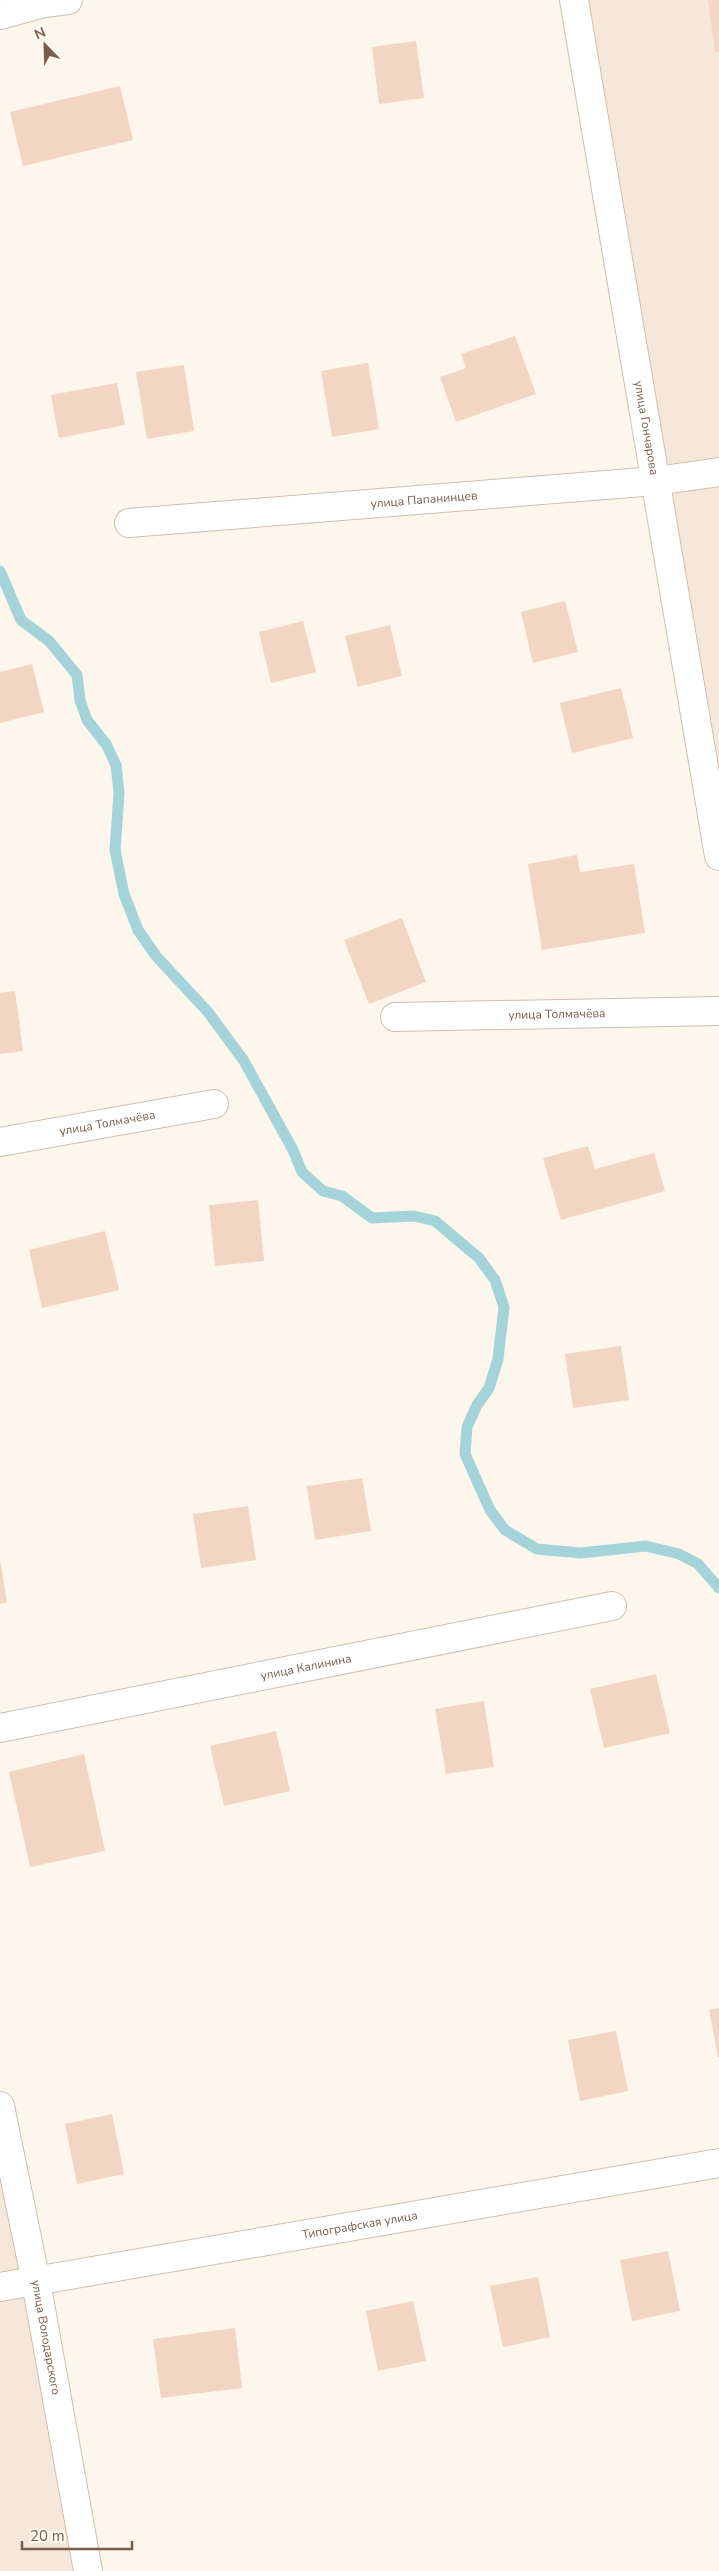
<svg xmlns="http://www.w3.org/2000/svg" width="719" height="2571" font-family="'Nunito Sans',sans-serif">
	<rect width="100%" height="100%" fill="#fdf6ec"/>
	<g fill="#f5e8da">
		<polygon points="574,0 719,0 719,856"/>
		<polygon points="0,2106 88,2571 0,2571"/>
	</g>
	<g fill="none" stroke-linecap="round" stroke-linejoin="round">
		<polyline stroke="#a5d3da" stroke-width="11" points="0,571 21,620 49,641 77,675 80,700 87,720 106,744 116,765 119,793 115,850 124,894 138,930 156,956 208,1012 244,1061 293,1150 302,1172 323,1191 342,1196 372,1218 414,1216 435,1221 479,1258 495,1280 504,1307 498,1359 489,1388 477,1405 467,1427 465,1454 490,1510 505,1530 537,1549 581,1553 646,1546 679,1554 698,1564 719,1588"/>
	</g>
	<g fill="#f3d5c3">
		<polygon points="708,0 719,0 719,52 715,52"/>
		<polygon points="416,41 424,98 379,104 372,47"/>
		<polygon points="120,86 133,140 23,166 10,112"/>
		<polygon points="515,336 536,394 456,422 440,377 466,368 461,354"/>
		<polygon points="368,363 379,429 332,437 321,371"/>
		<polygon points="184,365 194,431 147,439 136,372"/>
		<polygon points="117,383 125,425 59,438 51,395"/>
		<polygon points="565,601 578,652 533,663 521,612"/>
		<polygon points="303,621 316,672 271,683 259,632"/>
		<polygon points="390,625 402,676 358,687 345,636"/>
		<polygon points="32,664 44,712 0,723 0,672"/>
		<polygon points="621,688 633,738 572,753 560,703"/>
		<polygon points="577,855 580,872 634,864 645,933 542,950 528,864"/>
		<polygon points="402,918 426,982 369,1004 344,940"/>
		<polygon points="15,991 23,1051 0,1054 0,993"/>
		<polygon points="588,1146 595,1169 654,1153 665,1191 561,1220 543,1158"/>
		<polygon points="258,1200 264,1261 215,1266 209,1205"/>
		<polygon points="105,1231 119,1290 42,1308 29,1250"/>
		<polygon points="621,1346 629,1400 573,1408 565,1354"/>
		<polygon points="362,1478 371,1531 315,1540 307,1486"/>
		<polygon points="248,1506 256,1560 201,1568 193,1514"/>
		<polygon points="0,1560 7,1602 0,1604"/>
		<polygon points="656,1674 670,1733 604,1748 590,1689"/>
		<polygon points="484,1701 494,1767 446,1774 435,1709"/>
		<polygon points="276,1731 290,1791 224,1806 210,1746"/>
		<polygon points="84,1754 105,1851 30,1867 9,1772"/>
		<polygon points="719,2008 719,2057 718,2057 709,2010"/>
		<polygon points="616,2031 628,2091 580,2101 568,2040"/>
		<polygon points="112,2114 124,2174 77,2184 65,2124"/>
		<polygon points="668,2251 680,2311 632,2321 620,2260"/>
		<polygon points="538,2277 550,2337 503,2347 490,2286"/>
		<polygon points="413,2301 426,2361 378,2371 366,2311"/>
		<polygon points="235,2328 242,2388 161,2398 153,2339"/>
	</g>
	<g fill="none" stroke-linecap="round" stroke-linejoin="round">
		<g stroke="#d1beb0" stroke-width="30">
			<g id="minor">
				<path id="s1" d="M574,0L719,856"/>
				<polyline points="0,15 44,3 68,0"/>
				<path id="s2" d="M129,523L656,481L719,472"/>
				<path id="s3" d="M395,1017L719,1011"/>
				<path id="s4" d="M0,1142L214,1104"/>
				<path id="s5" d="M0,1728L612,1606"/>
				<path id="s6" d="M0,2106L36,2282L88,2571"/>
				<path id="s7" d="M0,2287L719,2163"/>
			</g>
		</g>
		<use href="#minor" stroke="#fff" stroke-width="28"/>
	</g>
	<g text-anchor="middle" stroke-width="5" stroke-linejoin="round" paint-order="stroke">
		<g font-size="12" fill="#7a5c4d" stroke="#fffaf3">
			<text dy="4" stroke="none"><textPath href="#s1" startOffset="434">улица Гончарова</textPath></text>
			<text dy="4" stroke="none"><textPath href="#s2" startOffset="296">улица Папанинцев</textPath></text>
			<text dy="4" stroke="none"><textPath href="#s3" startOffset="162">улица Толмачёва</textPath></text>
			<text dy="4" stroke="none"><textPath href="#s4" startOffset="109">улица Толмачёва</textPath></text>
			<text dy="4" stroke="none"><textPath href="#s5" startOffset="312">улица Калинина</textPath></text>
			<text dy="4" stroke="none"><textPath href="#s7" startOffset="365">Типографская улица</textPath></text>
			<text dy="4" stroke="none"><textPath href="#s6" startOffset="236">улица Володарского</textPath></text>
		</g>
	</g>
	<g transform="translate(45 45) rotate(337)" stroke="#fffaf3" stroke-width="4" paint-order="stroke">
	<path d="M0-4L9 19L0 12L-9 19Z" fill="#7a5c4d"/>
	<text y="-8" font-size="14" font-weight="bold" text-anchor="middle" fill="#7a5c4d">N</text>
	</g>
	<path d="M22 2541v8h110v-8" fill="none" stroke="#7a5c4d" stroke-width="2.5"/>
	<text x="30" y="2541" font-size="15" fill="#7a5c4d" stroke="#fffaf3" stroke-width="4" paint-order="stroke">20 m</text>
</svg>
